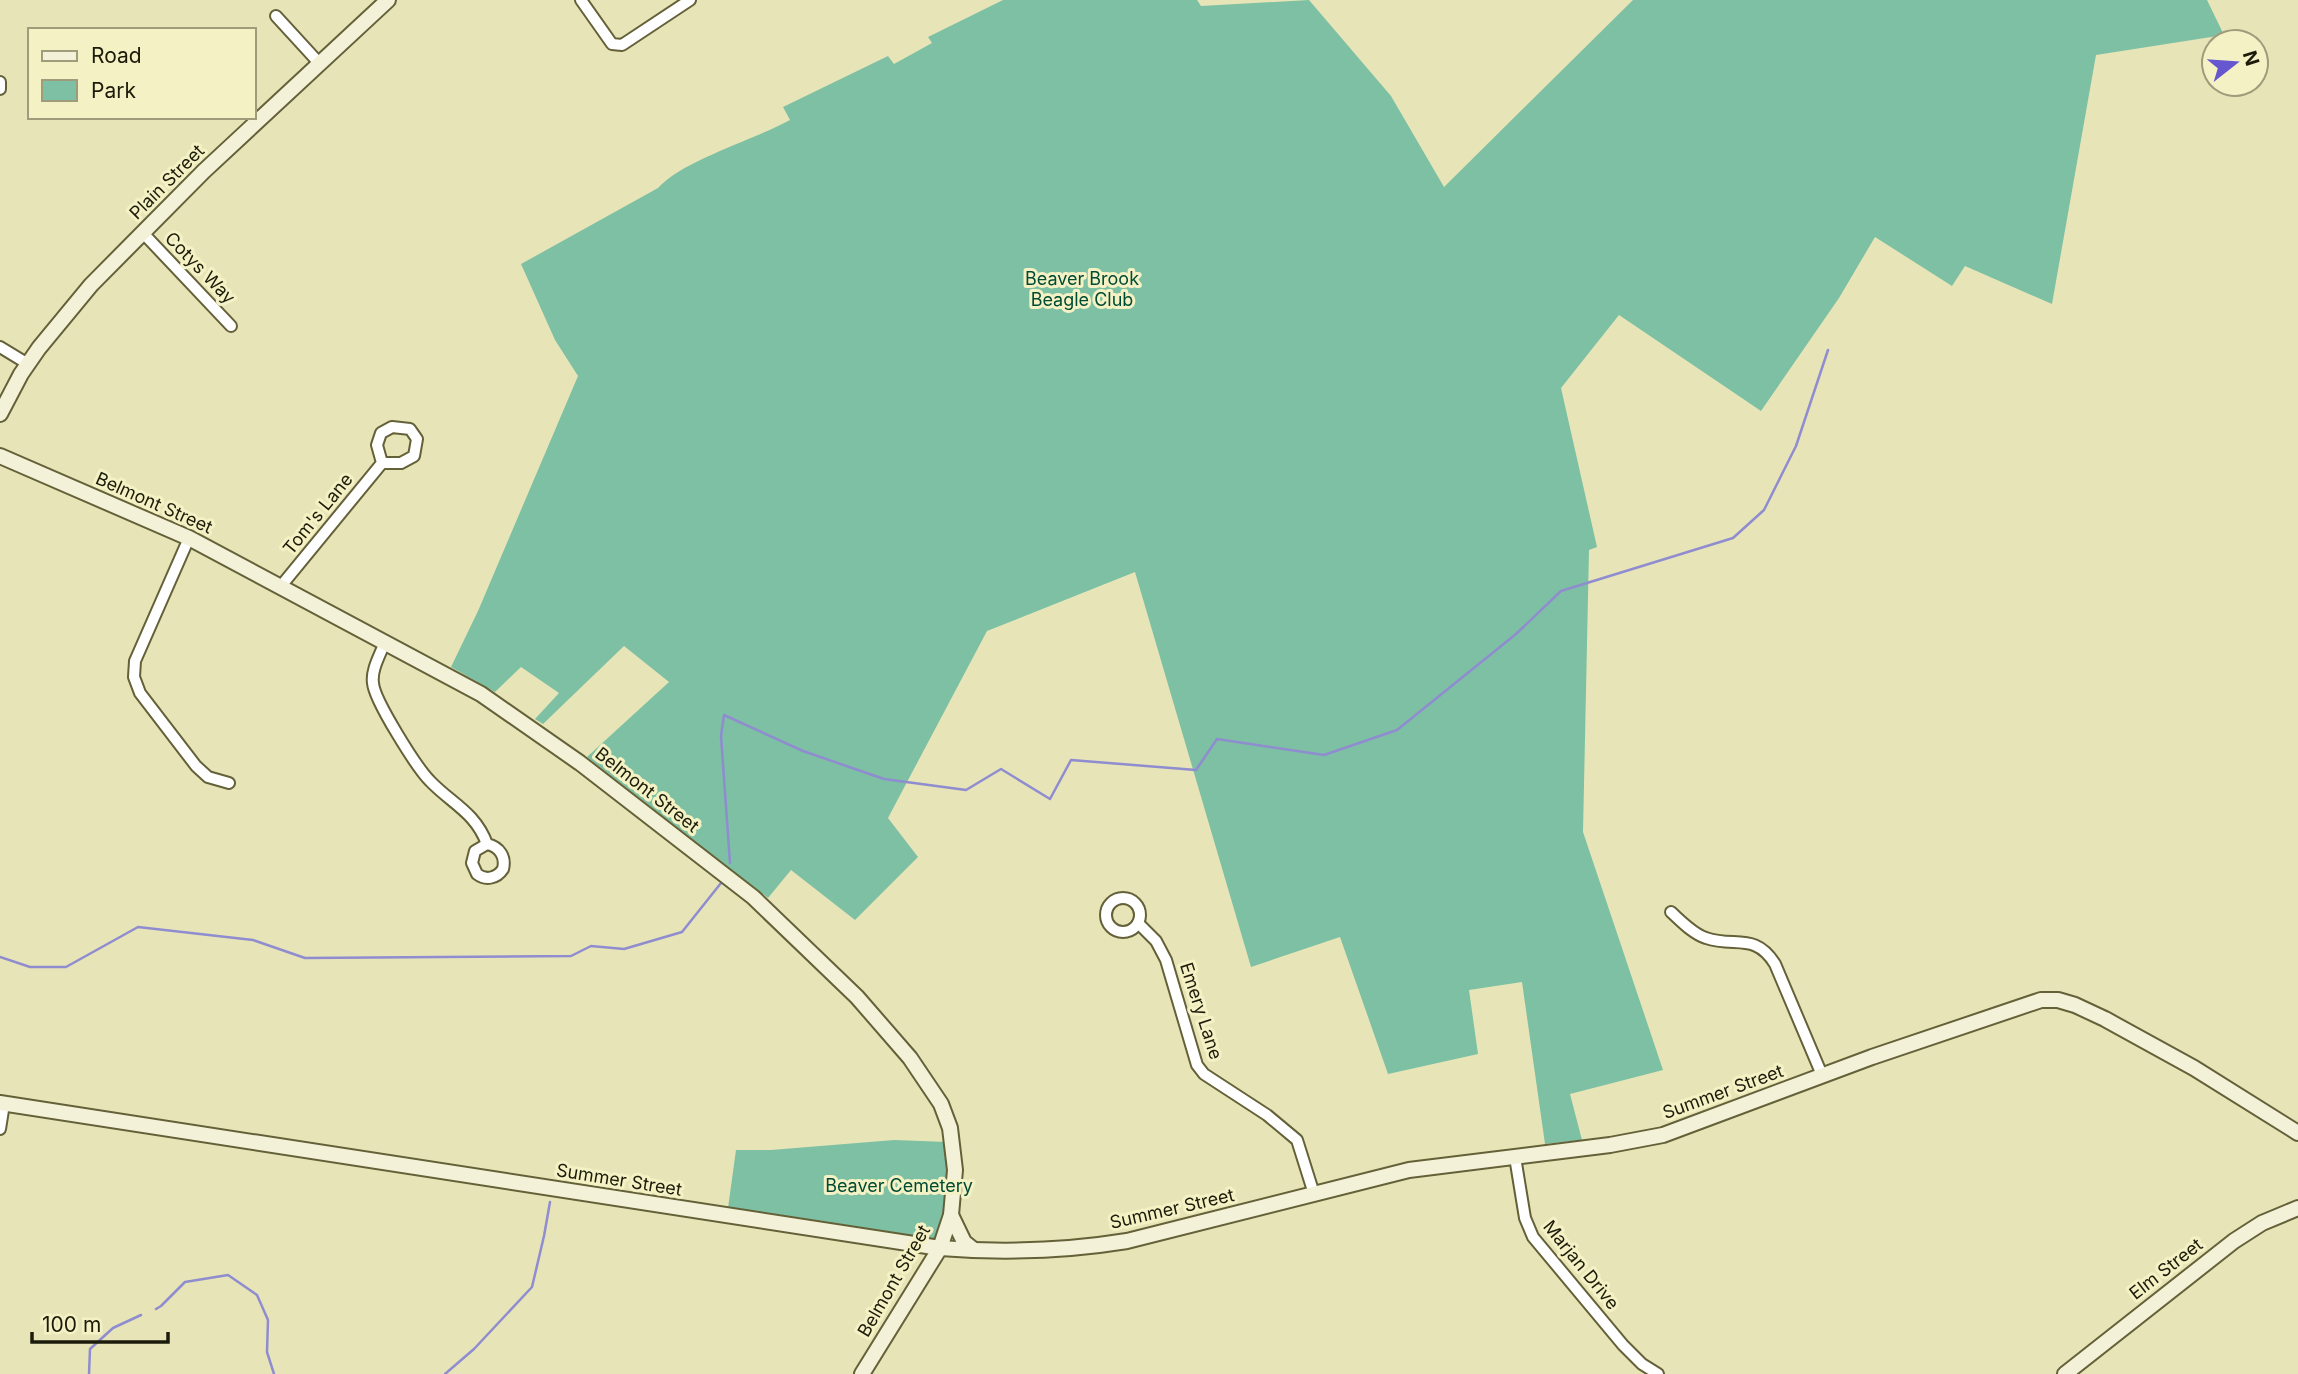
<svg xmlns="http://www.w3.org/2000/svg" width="2298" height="1374" font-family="Inter,sans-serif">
	<rect width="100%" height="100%" fill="#e7e5b8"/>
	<g fill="#7ec0a3">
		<path d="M1003,0H1197L1201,6L1309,0L1391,96L1444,187L1633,0H2207L2224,35L2096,55L2052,304L1965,266L1952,286L1875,237L1839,298L1761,411L1619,315L1561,388L1597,547L1589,550L1583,832L1663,1070L1570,1094L1582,1140L1545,1144L1522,982L1469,990L1478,1054L1388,1074L1340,937L1251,967L1135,572L987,631L888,818L918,857L855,920L791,870L768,898L587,757L669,682L624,646L543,724L535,719L559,693L521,667L495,692L451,667L478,611L578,376L555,340L521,264L658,188C683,160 754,140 790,120L783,107L888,56L894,64L932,43L928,37Z"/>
		<polygon points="894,1140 948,1142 949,1186 940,1235 936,1239 728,1208 736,1150 771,1150"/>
	</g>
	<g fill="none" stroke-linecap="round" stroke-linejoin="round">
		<g stroke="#8f8cd0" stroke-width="2.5">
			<polyline points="730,863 721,736 724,715 803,751 884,779 966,790 1001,769 1050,799 1071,760 1196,770 1217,739 1324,755 1397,730 1516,634 1561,591 1733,538 1764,510 1796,446 1828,350"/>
			<polyline points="0,957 30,967 66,967 138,927 253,940 305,958 571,956 591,946 624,949 682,932 721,883"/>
			<polyline points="156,1309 161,1306 185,1282 228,1275 257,1295 268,1320 267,1352 274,1374"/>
			<polyline points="89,1374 90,1349 113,1328 141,1315"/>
			<polyline points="445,1374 474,1349 532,1287 544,1236 550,1202"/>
		</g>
		<g stroke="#646139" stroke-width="14">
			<g id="street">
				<polyline points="581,0 612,44 622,45 690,0"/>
				<polyline points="276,16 320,64"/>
				<polyline points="0,82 0,89"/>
				<polyline points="143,233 231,326"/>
				<polyline points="0,347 28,364"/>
				<polyline points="189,538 135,661 134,677 140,693 196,766 208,777 229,783"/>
				<polyline points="281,586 382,463 377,445 381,433 392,427 410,429 417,439 414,456 401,463 382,463"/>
				<path d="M385,642C380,655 371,670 373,683C374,700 417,768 430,781C452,804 475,812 487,844C500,847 506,857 503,869C497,878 486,881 477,874L472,863L475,851L487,844"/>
				<circle cx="1123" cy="915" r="17"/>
				<path d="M1671,912C1681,921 1693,934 1706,938C1735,948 1755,932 1775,964L1822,1075"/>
				<polyline points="1138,923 1156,941 1166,960 1197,1065 1204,1074 1267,1115 1297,1140 1314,1194"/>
				<polyline points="0,1129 4,1104"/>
				<polyline points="1515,1157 1525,1218 1533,1237 1623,1345 1642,1364 1658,1374"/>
			</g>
		</g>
		<g stroke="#646139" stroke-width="18">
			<g id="secondary">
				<polyline points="0,414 21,374 39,348 91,285 204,171 388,0"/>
				<polyline points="0,456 189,538 481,694 580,763 753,897 857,997 910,1058 941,1104 950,1128 955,1170 951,1215 940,1248 862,1374"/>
				<path d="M0,1103L940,1248C1002,1253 1065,1251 1127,1241L1409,1170L1610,1145L1663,1135L1872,1057L2041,1000H2058L2075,1005L2105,1019L2194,1068L2298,1133"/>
				<polyline points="951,1215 964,1242 974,1250"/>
				<polyline points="2065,1374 2234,1241 2262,1223 2298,1208"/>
			</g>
		</g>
		<use href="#street" stroke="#fff" stroke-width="10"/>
		<use href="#secondary" stroke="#f3f1d7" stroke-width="14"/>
	</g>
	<g text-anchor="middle" stroke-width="6" stroke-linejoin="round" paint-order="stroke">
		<g font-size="18" fill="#1c1b0a" stroke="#f4f2c5">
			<text transform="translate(167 182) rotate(-45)" y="6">Plain Street</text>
			<text transform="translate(200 268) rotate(46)" y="6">Cotys Way</text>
			<text transform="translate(154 503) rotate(24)" y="6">Belmont Street</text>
			<text transform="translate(318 514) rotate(-51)" y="6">Tom's Lane</text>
			<text transform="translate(647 790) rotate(38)" y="6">Belmont Street</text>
			<text transform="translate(1201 1011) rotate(72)" y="6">Emery Lane</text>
			<text transform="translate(1723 1092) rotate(-20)" y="6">Summer Street</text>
			<text transform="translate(619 1180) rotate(9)" y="6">Summer Street</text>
			<text transform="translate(1172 1209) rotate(-13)" y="6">Summer Street</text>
			<text transform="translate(1581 1265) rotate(51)" y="6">Marjan Drive</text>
			<text transform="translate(2166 1269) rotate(-38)" y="6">Elm Street</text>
			<text transform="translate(894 1281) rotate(-60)" y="6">Belmont Street</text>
		</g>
		<g font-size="18" fill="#004b34" stroke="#f4f2c5">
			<text x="1082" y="285">Beaver Brook<tspan x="1082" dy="21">Beagle Club</tspan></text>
			<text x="899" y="1192">Beaver Cemetery</text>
		</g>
	</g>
	<rect x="28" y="28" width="228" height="91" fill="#f4f2c5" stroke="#9e9c7a" stroke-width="2"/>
	<rect x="42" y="51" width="35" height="10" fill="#f3f1d7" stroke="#9e9c7a" stroke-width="2"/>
	<text x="91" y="63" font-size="21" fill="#1c1b0a">Road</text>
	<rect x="42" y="80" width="35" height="21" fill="#7ec0a3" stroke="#9e9c7a" stroke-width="2"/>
	<text x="91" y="98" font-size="21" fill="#1c1b0a">Park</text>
	<g transform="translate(2235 63) rotate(73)"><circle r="33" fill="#f4f2c5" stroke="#9e9c7a" stroke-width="2"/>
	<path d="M0-5L12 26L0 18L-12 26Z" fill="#6656cf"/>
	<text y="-10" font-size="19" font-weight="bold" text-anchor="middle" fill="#1c1b0a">N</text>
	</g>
	<path d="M32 1332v10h136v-10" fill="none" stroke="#1c1b0a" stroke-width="3.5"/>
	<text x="42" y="1332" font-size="21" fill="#1c1b0a" stroke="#f4f2c5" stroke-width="5" paint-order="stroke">100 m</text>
</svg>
